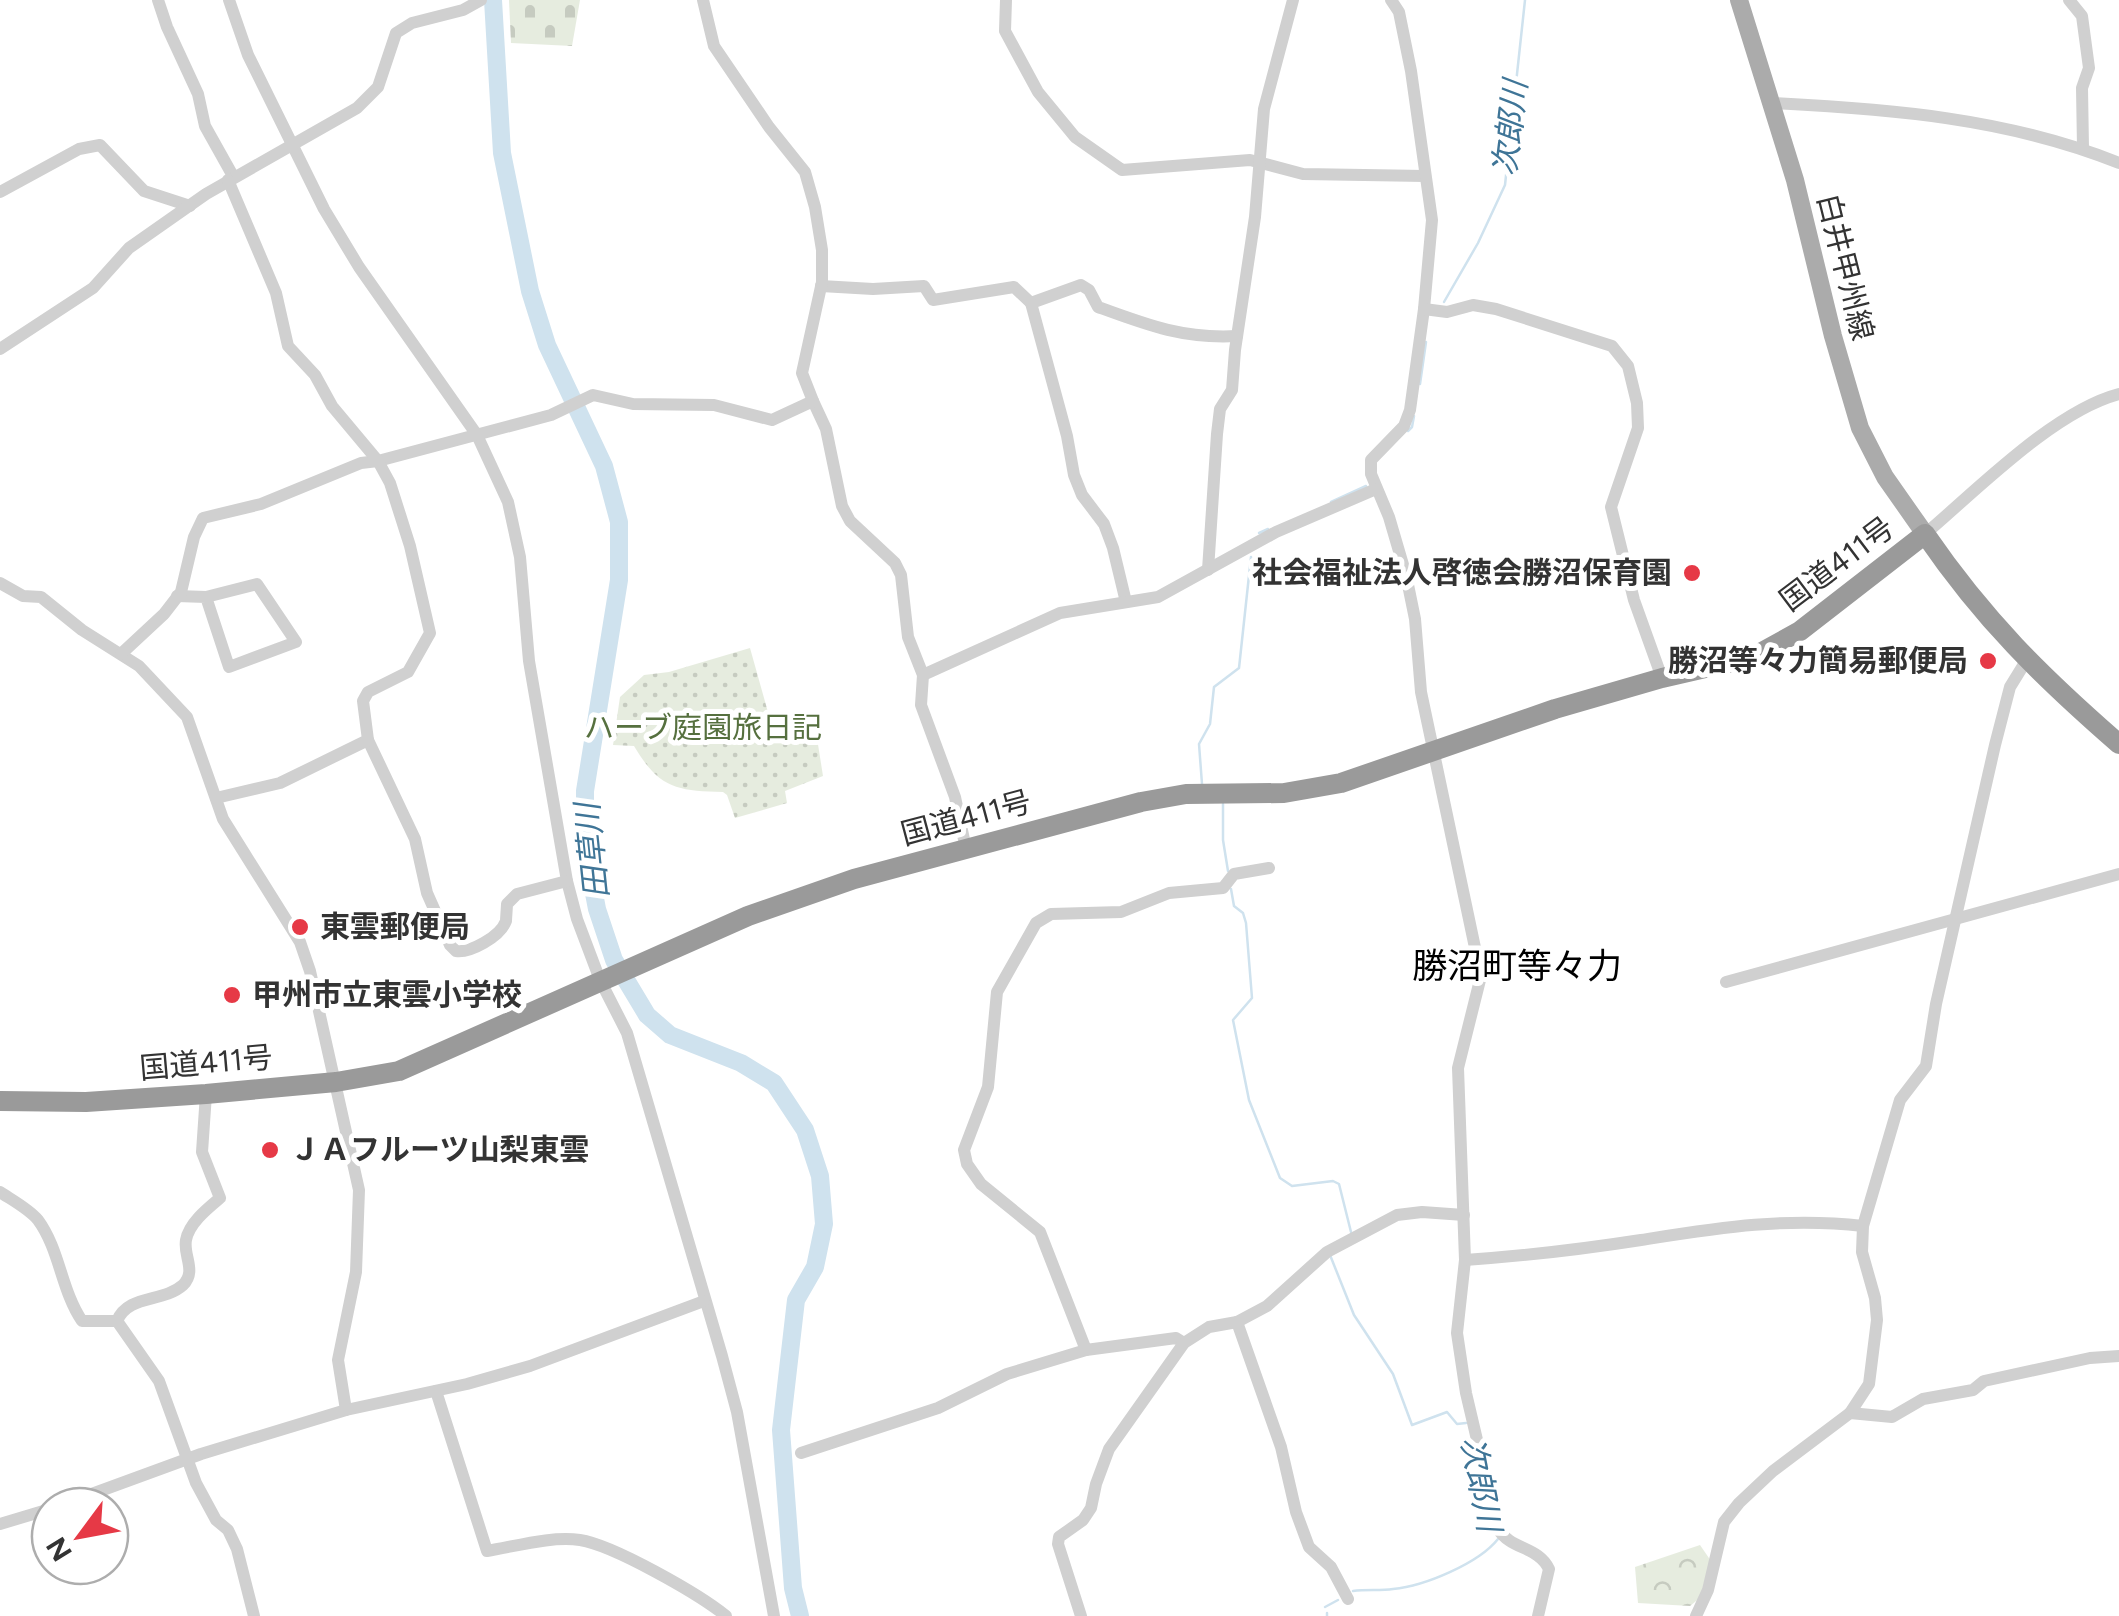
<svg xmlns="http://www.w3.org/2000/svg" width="2119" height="1616" font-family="Figtree,'Noto Sans JP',sans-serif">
	<defs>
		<pattern id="green-dots" width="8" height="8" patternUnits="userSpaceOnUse" patternTransform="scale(2.5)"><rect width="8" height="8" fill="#e6ecdf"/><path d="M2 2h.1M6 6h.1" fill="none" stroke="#c6cbc0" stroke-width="1.8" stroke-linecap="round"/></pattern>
		<pattern id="forest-crowns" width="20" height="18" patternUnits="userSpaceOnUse" patternTransform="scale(2.5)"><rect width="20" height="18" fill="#e6ecdf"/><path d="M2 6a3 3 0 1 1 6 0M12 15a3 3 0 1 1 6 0" fill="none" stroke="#c6cbc0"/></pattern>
		<pattern id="cemetery-stones" width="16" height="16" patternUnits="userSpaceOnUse" patternTransform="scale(2.5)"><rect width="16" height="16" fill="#e6ecdf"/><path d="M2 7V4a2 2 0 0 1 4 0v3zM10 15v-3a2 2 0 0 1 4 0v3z" fill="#c6cbc0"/></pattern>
	</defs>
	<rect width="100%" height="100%" fill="#fff"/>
	<path fill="url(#green-dots)" d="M750,648L771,723L814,719L823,776L785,791L787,803L735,818L727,795L723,792C676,791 659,788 634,746L613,745L620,697L644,675L669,672Z"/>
	<polygon fill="url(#forest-crowns)" points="1700,1545 1711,1561 1701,1597 1690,1606 1638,1603 1635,1567"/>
	<polygon fill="url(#cemetery-stones)" points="509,0 580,0 572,46 511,43"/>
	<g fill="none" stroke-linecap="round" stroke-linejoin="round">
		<g stroke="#cfe2ee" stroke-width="2.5">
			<polyline points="1444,302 1478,243 1505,185 1525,0"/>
			<polyline points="1420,384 1426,342"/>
			<polyline points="1408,431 1412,427 1414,416"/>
			<polyline points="1331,502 1366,486"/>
			<polyline points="1259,533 1268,529"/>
			<polyline points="1202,784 1199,744 1210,724 1214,687 1239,668 1251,557"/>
			<polyline points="1223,804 1223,840 1228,871"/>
			<polyline points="1231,889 1234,906 1243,913 1246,923 1252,998 1233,1020 1249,1100 1280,1178 1292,1186 1333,1181 1339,1184 1351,1232"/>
			<polyline points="1330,1255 1354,1315 1393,1374 1412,1425 1447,1412 1457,1424 1466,1423"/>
			<path d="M1353,1591C1367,1589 1380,1591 1393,1589C1425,1586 1479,1563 1498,1539"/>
			<polyline points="1325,1607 1338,1600"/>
			<polyline points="1327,1613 1327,1616"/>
		</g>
		<polyline stroke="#cfe2ee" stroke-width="18" points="493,0 502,153 530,291 547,345 604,466 619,522 619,580 585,791 585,846 597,909 614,960 647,1015 670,1035 741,1063 774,1083 805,1130 820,1176 824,1224 815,1267 796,1300 781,1430 793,1588 800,1616"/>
		<g stroke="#d0d0d0" stroke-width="12">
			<polyline points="158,0 167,27 198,94 205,126 233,176"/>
			<polyline points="229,0 248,55 324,209 359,267 477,435 508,502 520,557 529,661 567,881 577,919 600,980 627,1033 722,1356 737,1412 774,1616"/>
			<polyline points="1006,0 1005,31 1038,92 1075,137 1122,170 1250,160 1303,174 1425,176"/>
			<path d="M1391,0L1399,12L1411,71L1432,220L1424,309L1410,410L1404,426L1371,460V474L1389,517L1406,575L1415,619L1421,692L1481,976L1458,1068L1465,1260L1457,1333L1466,1393L1498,1529C1511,1550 1538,1546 1549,1569L1538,1616"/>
			<polyline points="2069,0 2082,16 2089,68 2082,88 2083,148"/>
			<path d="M1771,103C1890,109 2007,118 2119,163"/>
			<polyline points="0,192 79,149 100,145 144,191 190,206"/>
			<path d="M821,286L873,289L924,286L933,300L1014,287L1031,303L1081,285L1089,290L1098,307C1147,325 1183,339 1237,336"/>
			<polyline points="1031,303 1067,436 1074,475 1082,495 1104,524 1113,548 1126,602"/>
			<polyline points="1424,309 1447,312 1473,305 1496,309 1612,346 1628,366 1637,403 1638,428 1611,507 1634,600 1662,678"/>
			<polyline points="0,349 93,288 129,248 206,194 357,108 378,87 396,33 412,23 463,10 481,0"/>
			<polyline points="813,401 826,429 842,506 850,521 895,563 901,575 908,637 923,675 921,705 955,797 966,849"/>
			<path d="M1925,534C1977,490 2054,411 2119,394"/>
			<polyline points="1208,570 1217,434 1220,409 1232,390 1235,350 1255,217 1264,109 1293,0"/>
			<polyline points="0,583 23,596 41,597 82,630 139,666 187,717 223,819 300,942 310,971 359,1190 356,1272 338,1360 346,1410"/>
			<polyline points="177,596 206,597 257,584 296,642 229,667 206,597"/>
			<polyline points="121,654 164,614 181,592 194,537 203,518 261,504 361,463 378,461 551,415 593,395 633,404 714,405 772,420 813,401 802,373 822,282 822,250 815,207 805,172 769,127 714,46 703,0"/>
			<polyline points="923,675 1060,613 1158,597 1276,532 1376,489"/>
			<path d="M368,740L415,839L427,893L450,945L456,951C470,953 500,937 506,921C506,919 507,906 507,904L517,894L567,881"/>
			<polyline points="216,798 280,783 368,740 363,701 368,692 408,672 430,633 410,546 390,483 378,461 332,406 315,375 288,346 276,293 228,180"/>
			<polyline points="1726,982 2119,874"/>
			<path d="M0,1192C12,1200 29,1209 38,1220C60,1250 61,1290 82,1321H117"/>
			<path d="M1465,1260C1524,1256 1583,1249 1641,1240C1718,1228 1784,1217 1863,1226"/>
			<polyline points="117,1321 159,1381 196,1483 216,1520 228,1530 237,1549 254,1616"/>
			<path d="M117,1321C128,1294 163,1303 183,1285C197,1271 183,1256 186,1240C189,1223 208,1208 220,1198L202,1152L206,1094"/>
			<polyline points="1237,1322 1281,1447 1296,1512 1309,1547 1331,1567 1348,1599"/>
			<polyline points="1086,1350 1040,1232 981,1184 967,1164 964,1150 988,1087 997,992 1036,923 1051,914 1121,912 1169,893 1223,888 1234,874 1269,868"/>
			<path d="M436,1391L487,1551C517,1546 551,1536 580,1540C613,1545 699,1594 726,1616"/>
			<polyline points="1850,1413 1892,1417 1923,1399 1973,1390 1984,1381 2090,1358 2119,1356"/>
			<polyline points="801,1453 938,1408 1007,1374 1086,1350 1176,1338 1184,1343"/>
			<polyline points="59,1506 201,1454 346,1410 467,1384 530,1366 704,1301"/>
			<polyline points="0,1524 50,1509"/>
			<polyline points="1081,1616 1058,1544 1059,1537 1083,1520 1091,1508 1096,1484 1109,1449 1184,1343 1209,1327 1237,1322 1267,1306 1327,1252 1397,1215 1422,1212 1464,1215"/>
			<polyline points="1696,1616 1708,1590 1724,1522 1739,1503 1773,1471 1850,1413 1869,1384 1877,1320 1875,1298 1862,1252 1863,1226 1900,1100 1926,1066 1936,1004 1995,745 2010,687 2026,661"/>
		</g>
		<polyline stroke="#ababab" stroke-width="18" points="1739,0 1795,180 1833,336 1860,428 1885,477 1925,534"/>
		<path stroke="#9a9a9a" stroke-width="20" d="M0,1101L86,1102L206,1094L336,1082L399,1071L748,916L854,879L1141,802L1186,794L1284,793L1341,783L1555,709L1662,678L1753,657L1800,631L1925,534C1984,620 2041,676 2119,744"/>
	</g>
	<g fill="#e63946" stroke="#fff" stroke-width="4">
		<circle cx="1692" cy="573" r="10"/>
		<circle cx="1988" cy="661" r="10"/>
		<circle cx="300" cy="927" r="10"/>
		<circle cx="232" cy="995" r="10"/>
		<circle cx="270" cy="1150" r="10"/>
	</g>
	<g text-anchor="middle" stroke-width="10" stroke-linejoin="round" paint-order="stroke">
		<g font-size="30" fill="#333" stroke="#fff">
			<text transform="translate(1845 267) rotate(76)" y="10">白井甲州線</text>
			<text transform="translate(1837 564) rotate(-37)" y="10">国道411号</text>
			<text transform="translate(966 818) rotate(-15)" y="10">国道411号</text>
			<text transform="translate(206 1063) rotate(-5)" y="10">国道411号</text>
		</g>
		<g font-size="30" font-weight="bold" fill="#333" stroke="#fff" text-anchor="start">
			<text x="1672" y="583" text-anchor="end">社会福祉法人啓徳会勝沼保育園</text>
			<text x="1968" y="671" text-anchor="end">勝沼等々力簡易郵便局</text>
			<text x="320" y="937">東雲郵便局</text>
			<text x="252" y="1005">甲州市立東雲小学校</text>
			<text x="290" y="1160">ＪＡフルーツ山梨東雲</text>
		</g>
		<g font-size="30" fill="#56703f" stroke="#fff">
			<text x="703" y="738">ハーブ庭園旅日記</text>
		</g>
		<g font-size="32" font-style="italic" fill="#3f7597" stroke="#fff">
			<text transform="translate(1510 128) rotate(-83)" y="11">次郎川</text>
			<text transform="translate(592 851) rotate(-96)" y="11">田草川</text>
			<text transform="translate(1481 1484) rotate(79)" y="11">次郎川</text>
		</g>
		<g font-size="35" fill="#000" stroke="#fff">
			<text x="1517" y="978">勝沼町等々力</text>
		</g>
	</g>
	<g transform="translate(80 1536) rotate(238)"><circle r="48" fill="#ffffff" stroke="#adadad" stroke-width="2.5"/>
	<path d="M0-8L18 38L0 25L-18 38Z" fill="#e63946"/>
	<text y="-15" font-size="28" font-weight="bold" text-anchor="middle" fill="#333333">N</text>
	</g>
</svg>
